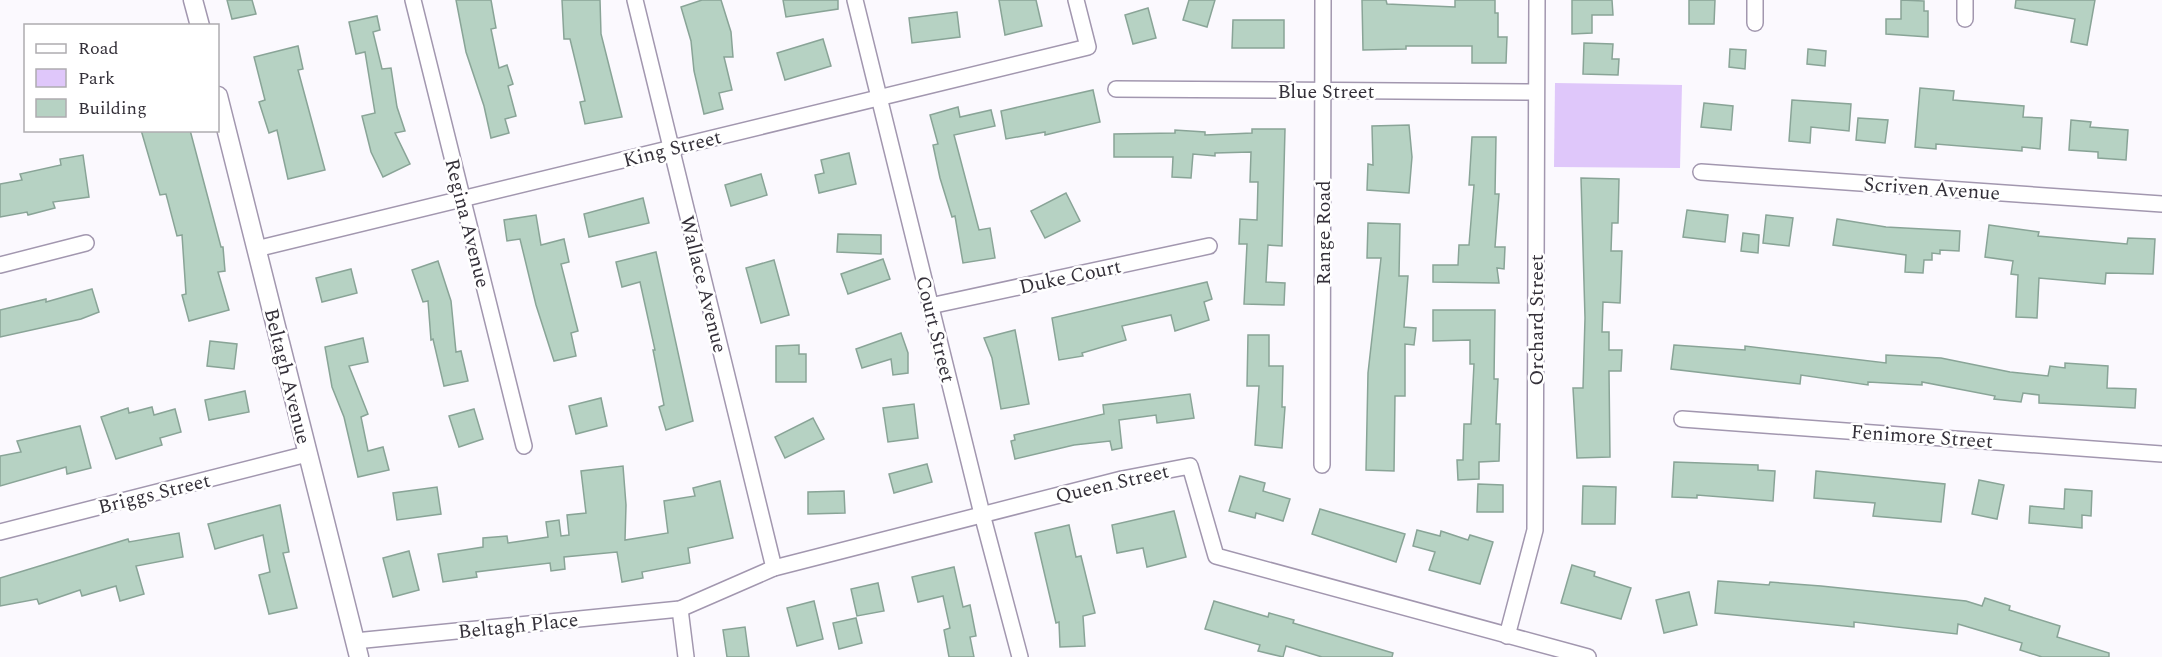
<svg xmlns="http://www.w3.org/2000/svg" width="2162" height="657" font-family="Spectral,serif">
	<rect width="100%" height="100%" fill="#fbf9fe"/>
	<polygon fill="#dfc7fa" points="1555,83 1682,85 1680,168 1554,167"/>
	<g fill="#b6d2c3" stroke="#89a497" stroke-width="1.5">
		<polygon points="227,0 252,0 256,14 232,19"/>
		<polygon points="456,0 491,0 496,28 491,29 499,68 507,65 513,84 508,86 516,116 505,119 509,133 491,138 484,106 466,52"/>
		<polygon points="562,0 600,0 601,34 622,117 585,124 580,102 585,101 570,39 564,39"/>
		<polygon points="702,0 721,0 731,32 733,57 724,57 732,90 719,93 723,109 704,114 694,71 691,41 681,7"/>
		<polygon points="783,0 838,0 838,9 786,17"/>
		<polygon points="999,0 1036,0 1042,26 1005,35"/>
		<polygon points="1189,0 1215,0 1207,27 1183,20"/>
		<polygon points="1362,0 1386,0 1387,4 1455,7 1455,0 1495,0 1495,13 1498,13 1498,37 1507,37 1506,63 1472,63 1472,46 1406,46 1406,49 1363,50"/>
		<polygon points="1572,0 1612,0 1613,15 1592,15 1592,33 1572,34"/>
		<polygon points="1689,0 1715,0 1714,24 1689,24"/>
		<polygon points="1901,0 1924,1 1924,11 1928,11 1928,37 1886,34 1886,19 1901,19"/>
		<polygon points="2016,0 2095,0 2087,45 2071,42 2075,19 2015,8"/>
		<polygon points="1148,8 1156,38 1133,44 1125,15"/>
		<polygon points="957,12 960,37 912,43 909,18"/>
		<polygon points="377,16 380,30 373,32 382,69 391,68 397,107 405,131 395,133 410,164 383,177 371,152 362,116 375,113 365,52 356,54 349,22"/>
		<polygon points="1233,20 1284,20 1284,48 1232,48"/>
		<polygon points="823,39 831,66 785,80 777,53"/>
		<polygon points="1584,43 1613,44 1612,59 1619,59 1618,75 1583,74"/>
		<polygon points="298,46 303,69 298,70 325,170 288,179 277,130 269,133 259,102 265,100 254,57"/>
		<polygon points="1730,49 1746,50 1745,69 1729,67"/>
		<polygon points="1808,49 1826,51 1825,66 1807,64"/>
		<polygon points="1920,88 1954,91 1953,100 2024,106 2023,117 2042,118 2040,149 2022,147 2022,151 1936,144 1936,149 1915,147"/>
		<polygon points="1093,90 1100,122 1045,135 1045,132 1006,139 1001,111"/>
		<polygon points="1792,100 1851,104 1849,131 1811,127 1810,143 1789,141"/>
		<polygon points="1704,103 1733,106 1731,130 1701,127"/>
		<polygon points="958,107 960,117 991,110 995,126 954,135 979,230 990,228 995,258 963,263 955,216 952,217 940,178 933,145 938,144 930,115"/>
		<polygon points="1858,118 1888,120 1885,143 1856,140"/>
		<polygon points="2071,120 2091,122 2090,127 2128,130 2126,160 2098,158 2098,152 2069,150"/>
		<polygon points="1409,125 1412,157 1409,193 1367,190 1368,164 1373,165 1372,126"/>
		<polygon points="1252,129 1285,129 1282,246 1268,245 1266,282 1285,283 1284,305 1244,304 1247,244 1239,244 1240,219 1257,220 1258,182 1250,182 1251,152 1215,153 1215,156 1193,154 1191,178 1172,177 1173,157 1114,157 1114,134 1175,133 1175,130 1205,132 1205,135 1252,133"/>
		<polygon points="141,130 190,130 221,247 223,247 225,271 218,272 229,310 189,321 182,295 186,294 182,235 177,236 166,194 160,195"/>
		<polygon points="1472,137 1496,137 1495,194 1499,194 1495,247 1505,247 1504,269 1497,268 1499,283 1433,282 1433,265 1458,265 1459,245 1469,245 1474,185 1469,185"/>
		<polygon points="849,153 856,184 819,193 815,175 824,173 821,160"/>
		<polygon points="83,155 89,197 53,202 55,208 28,215 27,212 0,217 0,184 22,180 20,174 61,165 60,159"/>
		<polygon points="761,174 767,195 731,206 725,185"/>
		<polygon points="1581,178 1619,179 1618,223 1612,223 1611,251 1622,251 1620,303 1603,302 1602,332 1609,332 1609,350 1622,350 1621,371 1609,371 1610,457 1577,458 1573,388 1583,388 1585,318"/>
		<polygon points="1066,193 1080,221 1045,238 1031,211"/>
		<polygon points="643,198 649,223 589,237 584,214"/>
		<polygon points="1687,210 1728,215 1725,242 1683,237"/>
		<polygon points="536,215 541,245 564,239 569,262 561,264 578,331 571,333 576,356 554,361 536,305 520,239 507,241 504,220"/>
		<polygon points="1766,215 1793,218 1789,246 1763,243"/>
		<polygon points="1837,219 1886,227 1960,231 1959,251 1940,250 1940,254 1932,253 1932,260 1924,260 1923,273 1905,272 1906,255 1833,245"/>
		<polygon points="1368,223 1400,224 1399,276 1408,276 1404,327 1416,328 1414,345 1405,344 1405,396 1395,396 1394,471 1366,470 1368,373 1381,258 1367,258"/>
		<polygon points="1989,225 2039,232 2038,236 2127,244 2128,238 2155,239 2153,274 2106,273 2105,284 2039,278 2037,318 2016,317 2018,275 2011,274 2013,261 1985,257"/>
		<polygon points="1743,233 1759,235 1758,253 1741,251"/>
		<polygon points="838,234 881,235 881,254 837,252"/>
		<polygon points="656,252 693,421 666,430 659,407 664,405 653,350 655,350 640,282 622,287 616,262"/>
		<polygon points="883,259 890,279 848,294 841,274"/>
		<polygon points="774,260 789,315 761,323 746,268"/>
		<polygon points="438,261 451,301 456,352 461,351 468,381 444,386 433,339 431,340 428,301 423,302 412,270"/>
		<polygon points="351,269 357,293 322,302 316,278"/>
		<polygon points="1207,282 1212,299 1204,302 1209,320 1175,331 1171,315 1122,326 1126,340 1082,353 1083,356 1059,360 1052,318"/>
		<polygon points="92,289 99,312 81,319 0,337 0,310 46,299 46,302"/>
		<polygon points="1433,310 1495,310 1494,379 1498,379 1496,424 1500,424 1499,461 1479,462 1479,479 1458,480 1457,460 1463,460 1464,424 1471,424 1474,364 1470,364 1470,340 1433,341"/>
		<polygon points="1015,330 1029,404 1001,409 992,358 984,338"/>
		<polygon points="901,333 908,353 908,373 893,375 891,359 862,368 856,349"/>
		<polygon points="1248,335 1269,335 1269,366 1283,366 1282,407 1285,407 1282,448 1255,445 1259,386 1247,386"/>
		<polygon points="363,338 368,362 349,366 368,414 361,417 368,451 383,447 389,470 358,477 344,417 332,387 325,347"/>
		<polygon points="210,341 237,344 234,369 207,366"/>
		<polygon points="799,345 799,354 806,354 806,382 776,382 776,346"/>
		<polygon points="1674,345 1745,350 1745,346 1886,363 1886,355 1941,358 2010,372 2048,376 2050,366 2065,368 2065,363 2108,366 2107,388 2136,389 2135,408 2039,403 2039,395 2023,393 2021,402 1994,399 1995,396 1922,382 1922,385 1868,382 1868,385 1801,375 1800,384 1671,369"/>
		<polygon points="245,391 249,412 209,420 205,400"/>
		<polygon points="1190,394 1194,418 1157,423 1156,415 1119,420 1122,448 1112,450 1110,441 1074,445 1015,459 1011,441 1015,440 1014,435 1104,414 1103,405"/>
		<polygon points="601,398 607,426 576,434 569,406"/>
		<polygon points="914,404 918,438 888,442 883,408"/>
		<polygon points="152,407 154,415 175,409 181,432 160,438 162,445 116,459 101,417 128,408 129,413"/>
		<polygon points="474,409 483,439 459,447 449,416"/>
		<polygon points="813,418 824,439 785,458 775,437"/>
		<polygon points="80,426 91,468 67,474 66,467 0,486 0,456 21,452 17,441"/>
		<polygon points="1674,462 1758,465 1758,470 1775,471 1773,501 1697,495 1697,498 1672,497"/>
		<polygon points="927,464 932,482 894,493 889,474"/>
		<polygon points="623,466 626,505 625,540 668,533 664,501 695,496 693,488 720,481 733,538 688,548 690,563 642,572 643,578 622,582 617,552 564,557 565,569 551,571 550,563 476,572 477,577 443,582 438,554 483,547 483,538 507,536 508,543 548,537 546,522 559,520 561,536 569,535 567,515 586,513 581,471"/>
		<polygon points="1816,471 1945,484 1941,522 1873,516 1875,503 1814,498"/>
		<polygon points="1240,476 1265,483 1263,491 1290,499 1283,521 1256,513 1255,518 1229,511"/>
		<polygon points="1979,480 2004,485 1997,519 1972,514"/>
		<polygon points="1478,484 1503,485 1503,512 1477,512"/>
		<polygon points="1583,486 1616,487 1615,524 1582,524"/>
		<polygon points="437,487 441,514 397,520 393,493"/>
		<polygon points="2065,489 2092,491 2091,516 2082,515 2082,528 2029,523 2030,506 2064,509"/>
		<polygon points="844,491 845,513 808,514 808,492"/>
		<polygon points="280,505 289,552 283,553 297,608 269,614 259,575 270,572 263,535 215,549 208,524"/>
		<polygon points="1320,509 1405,534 1396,562 1312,534"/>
		<polygon points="1174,511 1186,557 1147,567 1143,548 1117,553 1112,525"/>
		<polygon points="1069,525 1076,557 1081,556 1095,613 1083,616 1085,646 1060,647 1059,622 1056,623 1035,533"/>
		<polygon points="1417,530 1440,536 1441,531 1468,540 1470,535 1493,542 1480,584 1429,570 1435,552 1413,546"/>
		<polygon points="179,533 183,557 136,566 144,594 120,601 116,586 82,596 80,590 39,604 37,599 0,606 0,578 128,539 129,542"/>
		<polygon points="409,551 419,590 393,597 383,558"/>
		<polygon points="1572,565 1595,572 1594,576 1631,588 1621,619 1561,603"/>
		<polygon points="954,567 963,607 970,605 976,636 970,637 974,657 949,657 944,630 950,628 943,596 918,602 912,577"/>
		<polygon points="1718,581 1769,585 1770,582 1821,586 1966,601 1982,606 1985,598 2010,606 2009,610 2060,626 2057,637 2109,653 2109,657 2042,657 2020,650 2022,643 1958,624 1957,634 1854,622 1854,627 1715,613"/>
		<polygon points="878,583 884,611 857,616 851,589"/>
		<polygon points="1689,592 1697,625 1664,633 1656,600"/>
		<polygon points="814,601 823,639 797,646 787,608"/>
		<polygon points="1214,601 1268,617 1269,613 1294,620 1293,623 1393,653 1392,657 1322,657 1286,646 1283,657 1258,651 1260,645 1205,629"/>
		<polygon points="856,618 862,643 839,649 833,623"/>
		<polygon points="745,627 749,657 727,657 723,630"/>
	</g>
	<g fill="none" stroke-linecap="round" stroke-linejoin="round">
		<g stroke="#a297af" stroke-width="18">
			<g id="minor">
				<polyline points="413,0 524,446"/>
				<polyline points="635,0 774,568"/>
				<polyline points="855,0 982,514 1020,657"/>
				<polyline points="1755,0 1755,23"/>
				<polyline points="1965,19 1965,0"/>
				<polyline points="1116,89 1536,92"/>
				<polyline points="1701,172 2162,204"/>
				<polyline points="256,249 1088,47 1076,0"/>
				<polyline points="0,265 86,243"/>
				<polyline points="930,306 1209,246"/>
				<polyline points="1682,419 2162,454"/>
				<polyline points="1322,465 1323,0"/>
				<polyline points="0,532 307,454"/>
				<polyline points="680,609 686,657"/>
				<polyline points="1507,636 1535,530 1537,0"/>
				<polyline points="355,641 680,609 774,568 1122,479 1190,466 1216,556 1588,657"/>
			</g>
		</g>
		<g stroke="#a297af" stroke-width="21">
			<g id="tertiary">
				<polyline points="193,0 200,26"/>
				<polyline points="218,96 359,657"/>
			</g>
		</g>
		<use href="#minor" stroke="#fff" stroke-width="15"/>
		<use href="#tertiary" stroke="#fff" stroke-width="18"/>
	</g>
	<g text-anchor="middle" stroke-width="5" stroke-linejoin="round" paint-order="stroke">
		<g font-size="20" fill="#343039" stroke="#fff">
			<text x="1326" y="98">Blue Street</text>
			<text transform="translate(672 148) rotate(-14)" y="7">King Street</text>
			<text transform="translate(1932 188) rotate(4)" y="7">Scriven Avenue</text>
			<text transform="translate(468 223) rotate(76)" y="7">Regina Avenue</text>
			<text transform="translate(1323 233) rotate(-90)" y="7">Range Road</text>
			<text transform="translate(1070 276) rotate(-12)" y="7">Duke Court</text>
			<text transform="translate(704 284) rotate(76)" y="7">Wallace Avenue</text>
			<text transform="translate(1536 320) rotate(-90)" y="7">Orchard Street</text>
			<text transform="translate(936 329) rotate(76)" y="7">Court Street</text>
			<text transform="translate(288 376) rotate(76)" y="7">Beltagh Avenue</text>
			<text transform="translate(1922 436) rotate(4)" y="7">Fenimore Street</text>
			<text transform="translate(1112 483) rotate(-13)" y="7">Queen Street</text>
			<text transform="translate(154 493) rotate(-14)" y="7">Briggs Street</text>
			<text transform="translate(518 625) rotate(-6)" y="7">Beltagh Place</text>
		</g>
	</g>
	<rect x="24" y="24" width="195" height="108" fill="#ffffff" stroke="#aeacb0" stroke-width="1.5"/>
	<rect x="36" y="44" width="30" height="9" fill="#ffffff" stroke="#aeacb0" stroke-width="1.5"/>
	<text x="78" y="54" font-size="18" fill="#343039">Road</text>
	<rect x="36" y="69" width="30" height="18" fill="#dfc7fa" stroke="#aeacb0" stroke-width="1.5"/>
	<text x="78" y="84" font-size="18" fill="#343039">Park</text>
	<rect x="36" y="99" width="30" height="18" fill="#b6d2c3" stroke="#aeacb0" stroke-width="1.5"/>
	<text x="78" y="114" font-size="18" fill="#343039">Building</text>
</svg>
